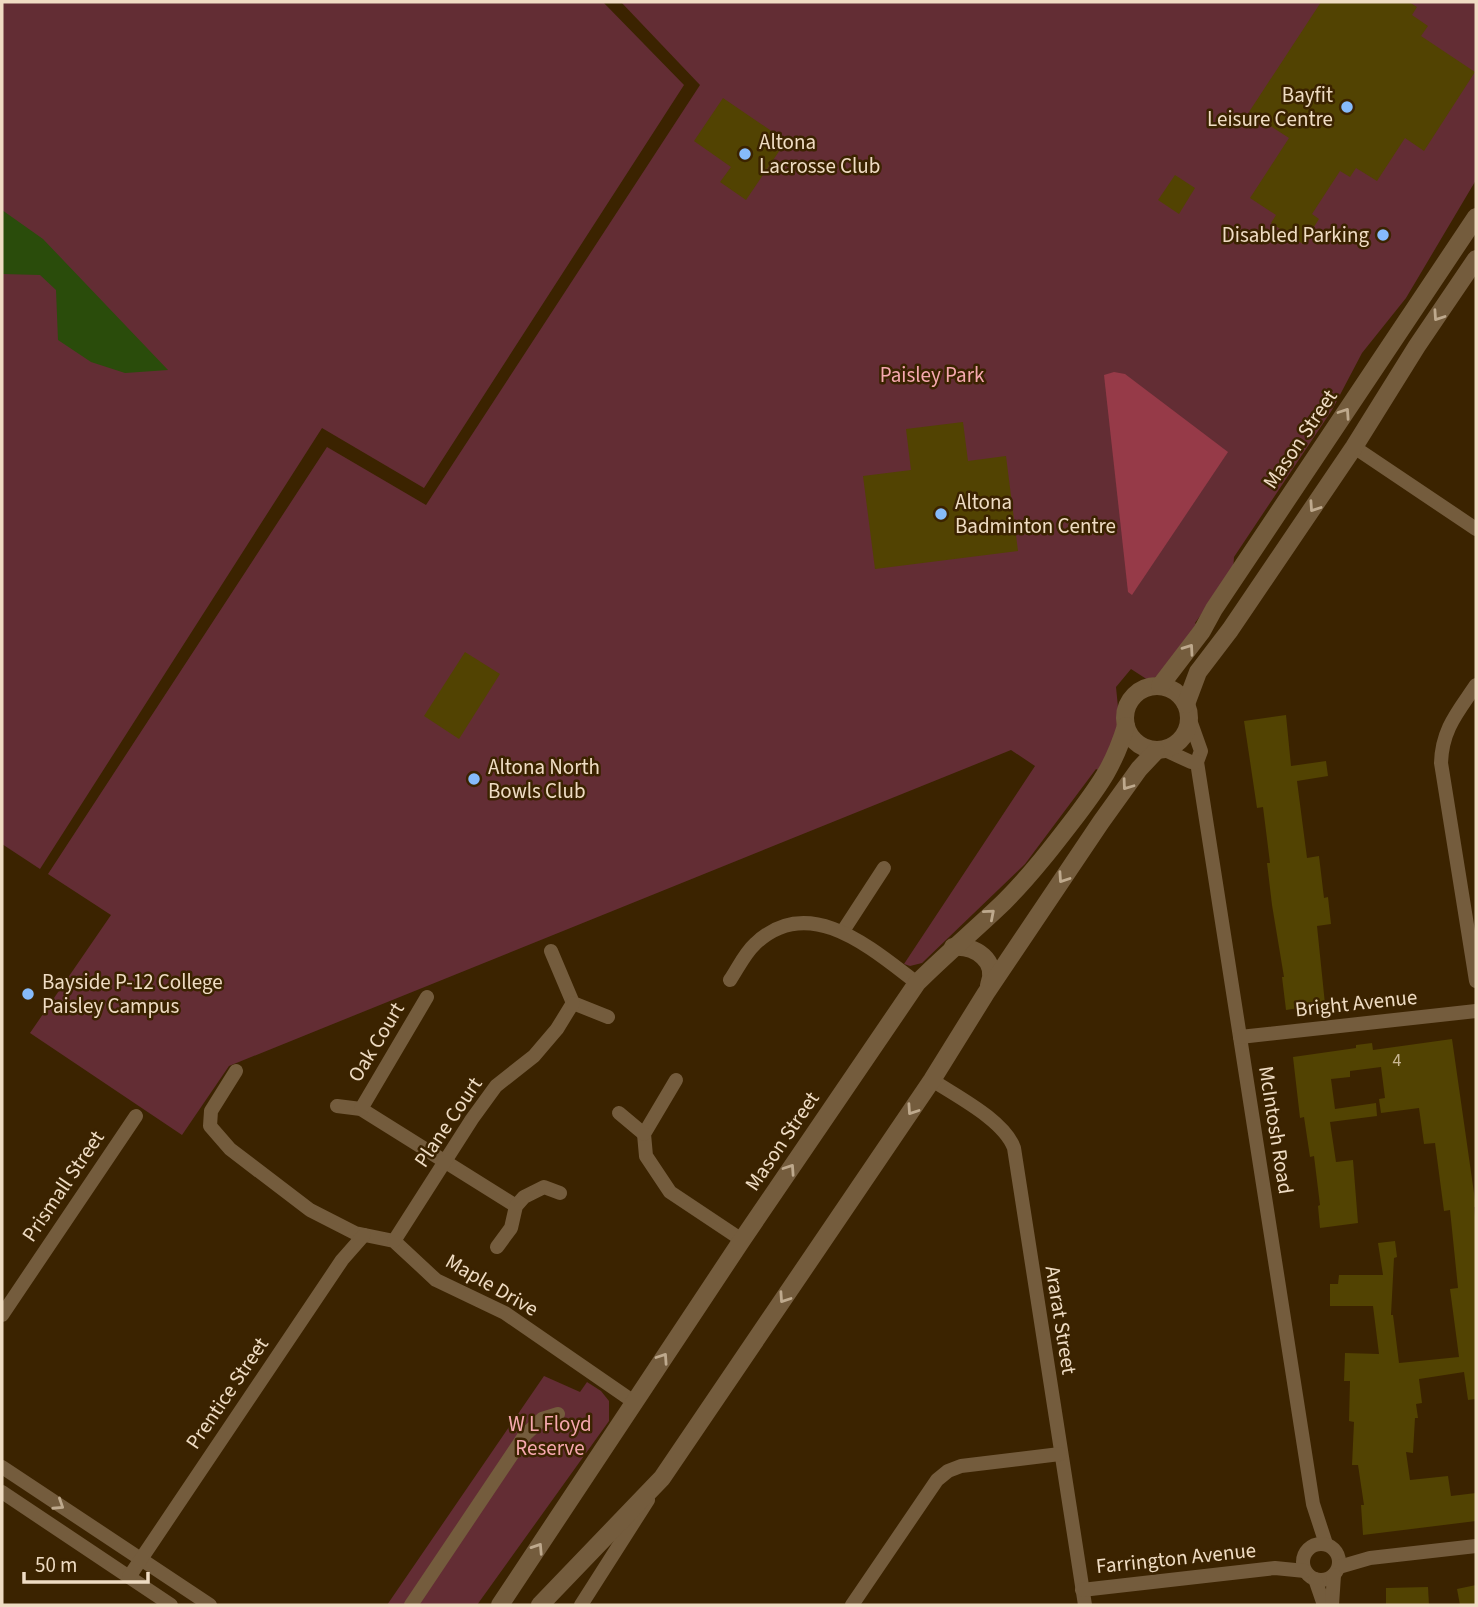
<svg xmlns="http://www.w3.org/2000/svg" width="1478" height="1607" font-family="'Source Sans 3',sans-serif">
	<rect width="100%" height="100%" fill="#3b2300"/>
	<g fill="#632d34">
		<polygon points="2,2 603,2 684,85 424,488 322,428 40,869 2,844"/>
		<polygon points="621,2 1476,2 1476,180 1406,298 1362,353 1332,410 1234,557 1233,570 1195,623 1200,628 1158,676 1148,680 1131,669 1116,687 1120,728 1104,772 1096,769 1025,864 922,963 910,966 904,964 1035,766 1011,750 229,1066 182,1135 30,1033 111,915 48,874 327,447 426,505 700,85"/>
		<polygon points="544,1376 580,1392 587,1382 601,1391 609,1401 609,1421 477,1605 387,1605"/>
	</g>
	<polygon fill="#963a48" points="1114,372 1125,374 1228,452 1132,595 1128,592 1104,375"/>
	<polygon fill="#2a4c0b" points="2,210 43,239 168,370 125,373 91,362 58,340 56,290 40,275 2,274"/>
	<g fill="#524302">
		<polygon points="1321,2 1409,2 1417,7 1412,15 1428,26 1421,36 1475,72 1424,151 1405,138 1377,181 1356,168 1350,177 1340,171 1312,214 1319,219 1303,244 1271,223 1276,215 1250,198 1289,138 1249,112"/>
		<polygon points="723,98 786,141 746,200 720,182 731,167 694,141"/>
		<polygon points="1175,175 1195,188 1179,214 1158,200"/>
		<polygon points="963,422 968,461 1006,456 1018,551 875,569 863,476 911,470 906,429"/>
		<polygon points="465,652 500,674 459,739 424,716"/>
		<polygon points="1286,715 1291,766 1326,761 1328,776 1297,781 1307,858 1319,856 1324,898 1328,897 1331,924 1317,926 1325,1004 1286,1010 1282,977 1284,977 1272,905 1267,863 1270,863 1263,807 1257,808 1244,721"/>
		<polygon points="1452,1039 1476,1207 1474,1207 1476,1227 1476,1399 1468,1400 1464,1372 1419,1379 1422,1403 1416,1404 1418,1418 1415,1418 1413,1453 1406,1452 1410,1480 1448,1476 1451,1496 1476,1493 1476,1521 1363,1535 1361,1505 1364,1505 1358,1465 1352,1465 1354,1422 1349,1421 1350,1381 1344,1381 1345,1353 1379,1354 1373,1306 1330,1306 1330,1284 1338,1284 1339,1275 1383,1275 1378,1243 1395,1241 1397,1257 1394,1258 1391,1315 1393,1315 1399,1363 1459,1357 1450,1289 1458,1288 1450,1210 1444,1211 1435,1143 1424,1144 1419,1108 1381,1113 1379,1099 1385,1098 1381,1067 1350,1071 1350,1077 1331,1079 1335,1109 1376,1103 1377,1116 1330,1122 1336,1162 1353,1160 1358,1223 1320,1228 1318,1206 1320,1205 1314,1156 1310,1157 1304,1117 1300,1118 1293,1057 1356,1048 1356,1045 1372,1043 1373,1050"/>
		<polygon points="1476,1585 1476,1605 1460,1605 1457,1589"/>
		<polygon points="1428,1587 1429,1605 1386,1605 1386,1588"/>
	</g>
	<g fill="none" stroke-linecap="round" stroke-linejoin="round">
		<g stroke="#745c3d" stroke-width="14">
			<polyline points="1354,447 1476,529"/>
			<path d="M1476,685C1458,712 1442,729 1441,763L1476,981"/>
			<polyline points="1190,720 1201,751 1197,762 1313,1504 1326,1544"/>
			<polyline points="1165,750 1191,762 1197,762"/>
			<polyline points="843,931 884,868"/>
			<polyline points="551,951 573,1003 608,1017"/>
			<path d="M730,980C738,968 745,953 755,944C809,892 872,949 917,983"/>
			<polyline points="1240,1037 1476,1011"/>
			<polyline points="236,1071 211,1111 210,1126 230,1149 310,1210 355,1233 394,1241 436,1280 505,1313 634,1402"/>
			<polyline points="676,1080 644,1134 646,1156 670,1192 742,1240"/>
			<path d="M932,1080C956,1096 1004,1120 1014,1148L1085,1605"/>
			<polyline points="337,1106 361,1109 516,1206"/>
			<polyline points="361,1109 427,997"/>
			<polyline points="619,1113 644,1134"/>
			<polyline points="394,1241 472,1119 496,1086 534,1056 557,1029 573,1003"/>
			<polyline points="497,1247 511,1228 516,1206 524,1197 544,1187 560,1193"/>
			<polyline points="2,1315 136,1116"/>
			<polyline points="2,1467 210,1605"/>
			<polyline points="2,1492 171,1605"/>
			<circle cx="1321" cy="1562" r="18"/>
			<polyline points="1339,1567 1370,1558 1476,1546"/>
			<polyline points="129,1577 342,1260 364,1235"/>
			<polyline points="1315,1579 1324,1605"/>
			<polyline points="1082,1590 1275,1568 1305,1571"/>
			<polyline points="411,1605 525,1435 542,1419 558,1414"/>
			<polyline points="581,1605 648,1500"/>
			<polyline points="852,1605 937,1480 948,1471 961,1466 1060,1454"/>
			<polyline points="1332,1605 1334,1575"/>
		</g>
		<g stroke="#745c3d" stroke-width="18">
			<circle cx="1157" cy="718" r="32"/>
			<polyline points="1160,686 1202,631 1214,609 1476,217"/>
			<polyline points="1186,704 1198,672 1230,630 1354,447 1417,346 1476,259"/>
			<path d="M953,947C975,945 999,961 989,985"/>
			<path d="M500,1605L742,1240L917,983C945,955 976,929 1004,902C1031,875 1054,845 1077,815C1101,783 1114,765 1126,726"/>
			<polyline points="540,1605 662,1478 932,1080 986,993 1101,822 1139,769 1156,751"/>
		</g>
	</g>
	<defs><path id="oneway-chevron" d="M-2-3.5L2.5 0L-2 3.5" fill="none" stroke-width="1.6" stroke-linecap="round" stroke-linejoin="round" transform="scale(1.75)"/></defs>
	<g stroke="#bea98d">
		<use href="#oneway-chevron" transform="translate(1438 316) rotate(124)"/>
		<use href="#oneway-chevron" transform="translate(1345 413) rotate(-56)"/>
		<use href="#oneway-chevron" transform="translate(1314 507) rotate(124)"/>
		<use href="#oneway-chevron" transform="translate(1189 649) rotate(-55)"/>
		<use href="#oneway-chevron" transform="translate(1127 785) rotate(126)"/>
		<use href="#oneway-chevron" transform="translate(1063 878) rotate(124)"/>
		<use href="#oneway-chevron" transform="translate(990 914) rotate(-41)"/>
		<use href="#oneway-chevron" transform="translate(912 1110) rotate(124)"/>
		<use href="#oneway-chevron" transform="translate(790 1169) rotate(-56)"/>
		<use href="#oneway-chevron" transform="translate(784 1298) rotate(124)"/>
		<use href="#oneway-chevron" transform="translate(663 1358) rotate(-56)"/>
		<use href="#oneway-chevron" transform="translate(59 1505) rotate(33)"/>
		<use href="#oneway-chevron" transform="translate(538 1548) rotate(-57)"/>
	</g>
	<g fill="#86bbfb" stroke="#3b2300" stroke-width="2.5">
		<circle cx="1347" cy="107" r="7"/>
		<circle cx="745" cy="154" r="7"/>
		<circle cx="1383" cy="235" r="7"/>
		<circle cx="941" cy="514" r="7"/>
		<circle cx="474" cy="779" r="7"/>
		<circle cx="28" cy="994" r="7"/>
	</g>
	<g text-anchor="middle" stroke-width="5" stroke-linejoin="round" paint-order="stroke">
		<g font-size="18" fill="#c8b693">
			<text x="1397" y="1066">4</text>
		</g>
		<g font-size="21" fill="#efdcc3" stroke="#3b2300" text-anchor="start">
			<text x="1333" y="102" text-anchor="end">Bayfit<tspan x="1333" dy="24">Leisure Centre</tspan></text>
			<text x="759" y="149">Altona<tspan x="759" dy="24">Lacrosse Club</tspan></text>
			<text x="1369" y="242" text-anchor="end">Disabled Parking</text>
			<text x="955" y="509">Altona<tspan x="955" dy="24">Badminton Centre</tspan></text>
			<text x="488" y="774">Altona North<tspan x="488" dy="24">Bowls Club</tspan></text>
			<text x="42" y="989">Bayside P-12 College<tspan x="42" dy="24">Paisley Campus</tspan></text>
		</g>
		<g font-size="21" fill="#f6a8af" stroke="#3b2300">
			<text x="932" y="382">Paisley Park</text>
			<text x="550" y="1431">W L Floyd<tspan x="550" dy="24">Reserve</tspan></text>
		</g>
		<g font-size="21" fill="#efdcc3" stroke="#3b2300">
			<text transform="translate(1300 439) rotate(-56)" y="7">Mason Street</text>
			<text transform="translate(1356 1003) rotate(-6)" y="7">Bright Avenue</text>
			<text transform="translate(376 1042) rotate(-59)" y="7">Oak Court</text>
			<text transform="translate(448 1122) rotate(-56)" y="7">Plane Court</text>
			<text transform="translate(1276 1130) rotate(81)" y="7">McIntosh Road</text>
			<text transform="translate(782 1141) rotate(-56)" y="7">Mason Street</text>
			<text transform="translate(63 1186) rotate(-56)" y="7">Prismall Street</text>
			<text transform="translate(492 1285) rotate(30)" y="7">Maple Drive</text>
			<text transform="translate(1061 1320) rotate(81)" y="7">Ararat Street</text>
			<text transform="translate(227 1393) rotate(-56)" y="7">Prentice Street</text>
			<text transform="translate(1176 1558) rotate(-6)" y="7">Farrington Avenue</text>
		</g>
	</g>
	<rect width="1478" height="1607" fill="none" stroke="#efdcc3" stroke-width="7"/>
	<path d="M24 1572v10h124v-10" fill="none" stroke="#efdcc3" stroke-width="3.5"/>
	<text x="35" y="1572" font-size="21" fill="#efdcc3" stroke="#3b2300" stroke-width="5" paint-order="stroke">50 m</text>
</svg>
